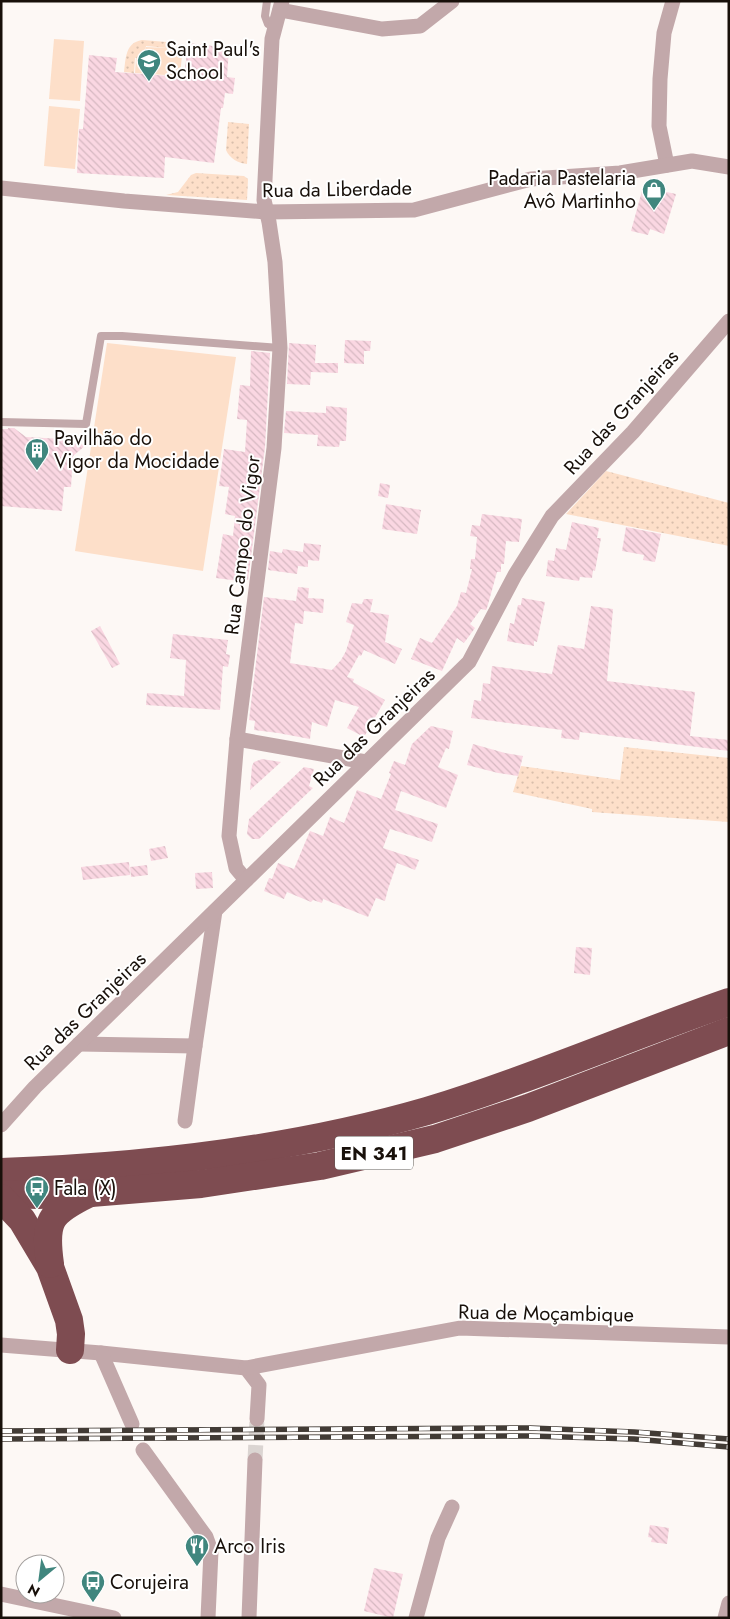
<svg xmlns="http://www.w3.org/2000/svg" width="730" height="1619" font-family="Jost,sans-serif">
	<defs>
		<pattern id="grass-dots" width="8" height="8" patternUnits="userSpaceOnUse" patternTransform="scale(1.25)"><rect width="8" height="8" fill="#fddfc9"/><path d="M2 2h.1M6 6h.1" fill="none" stroke="#d8beab" stroke-width="1.8" stroke-linecap="round"/></pattern>
		<pattern id="building-back-hatch" width="6" height="6" patternUnits="userSpaceOnUse" patternTransform="scale(1.25)"><rect width="6" height="6" fill="#fad7e2"/><path d="M-1 5l2 2M0 0l6 6M5-1l2 2" fill="none" stroke="#d6b8c1"/></pattern>
	</defs>
	<rect width="100%" height="100%" fill="#fdf8f5"/>
	<g fill="url(#grass-dots)">
		<path d="M142,40L167,42V48L146,46L144,59L135,58L134,73L124,72C126,58 125,43 142,40Z"/>
		<path d="M228,122L249,124L247,164C238,163 230,159 226,150Z"/>
		<polygon points="196,173 244,176 248,179 247,200 166,195 178,192 191,175"/>
		<polygon points="606,471 729,503 729,546 566,514"/>
		<polygon points="624,747 729,758 729,822 592,812 592,809 513,792 521,766 620,780"/>
	</g>
	<g fill="#fddfc9">
		<polygon points="54,39 84,41 80,101 49,99"/>
		<polygon points="168,43 183,45 180,76 135,73 136,58 145,59 146,47 167,48"/>
		<polygon points="49,106 80,109 75,169 44,166"/>
		<polygon points="107,343 236,357 203,571 75,551"/>
	</g>
	<g fill="url(#building-back-hatch)">
		<polygon points="188,43 229,48 227,77 235,78 233,94 225,93 223,108 221,108 214,163 165,157 164,178 77,173 79,129 83,129 89,55 117,58 115,72 184,77"/>
		<polygon points="643,187 676,194 664,234 650,229 648,235 631,231"/>
		<polygon points="345,340 371,341 370,351 364,351 364,364 344,363"/>
		<polygon points="289,343 316,345 315,363 338,363 338,373 311,372 310,385 287,384"/>
		<polygon points="251,351 270,353 265,447 248,580 239,579 239,581 216,578 223,534 233,536 235,516 225,514 229,487 219,486 224,449 245,452 247,420 237,419 240,385 250,386"/>
		<polygon points="326,406 347,408 346,441 340,441 339,447 317,446 318,435 284,433 286,411 326,413"/>
		<polygon points="8,428 14,428 26,437 63,439 63,442 86,445 73,456 71,487 64,487 62,511 1,506 1,429 8,429"/>
		<polygon points="380,483 390,485 388,498 378,496"/>
		<polygon points="386,504 421,510 417,534 382,529"/>
		<polygon points="482,514 522,519 519,542 506,541 504,564 501,564 501,572 497,572 487,608 486,610 481,609 470,624 475,628 464,643 457,638 442,671 411,659 420,638 432,643 457,606 461,592 466,593 472,569 470,569 471,559 475,559 477,537 470,536 472,525 480,526"/>
		<polygon points="572,522 599,528 597,538 601,538 595,571 593,570 592,578 580,577 579,581 546,576 548,560 554,561 556,548 566,550"/>
		<polygon points="626,527 661,534 655,562 643,560 644,555 622,551"/>
		<polygon points="304,543 321,545 319,561 308,560 308,567 298,566 297,574 268,570 270,551 282,553 283,549 303,552"/>
		<polygon points="298,587 309,588 308,598 324,599 323,613 304,611 303,624 295,623 290,663 332,670 341,660 346,651 354,625 346,622 352,603 362,604 364,599 373,599 370,612 389,615 385,642 402,649 395,664 364,650 361,656 359,655 347,677 354,679 353,682 385,700 364,737 347,728 359,707 335,700 327,727 312,722 310,739 278,733 254,730 255,721 249,720 264,597 296,601"/>
		<polygon points="522,598 545,602 537,642 534,641 534,646 507,641 510,623 514,624 518,605 521,605"/>
		<polygon points="591,606 613,609 607,681 695,692 690,736 729,740 729,751 580,732 579,740 561,738 562,730 471,718 474,700 481,701 483,683 490,684 492,666 552,674 558,645 584,649"/>
		<polygon points="100,626 120,664 112,668 91,631"/>
		<polygon points="173,634 228,640 226,654 230,655 228,667 223,666 220,710 146,705 147,693 184,696 186,660 170,658"/>
		<polygon points="431,726 453,731 449,749 446,748 438,767 458,775 446,808 401,791 395,810 438,824 432,842 390,829 383,848 419,860 415,870 397,863 388,889 385,901 376,898 368,917 323,899 322,903 313,900 311,902 287,892 284,899 264,891 269,878 272,879 278,863 294,869 310,831 323,836 330,817 344,823 357,790 381,799 391,774 389,773 394,761 405,765 412,744"/>
		<polygon points="473,744 505,753 523,756 518,776 498,773 467,765"/>
		<polygon points="262,759 281,762 250,790 252,766 254,762"/>
		<polygon points="304,767 314,769 309,786 313,788 259,839 252,839 247,834 249,819"/>
		<polygon points="165,846 168,858 151,861 149,849"/>
		<polygon points="129,862 130,875 83,880 81,867"/>
		<polygon points="147,865 148,875 131,877 130,867"/>
		<polygon points="212,872 213,888 196,889 195,873"/>
		<polygon points="576,947 592,948 590,975 574,973"/>
		<polygon points="650,1525 669,1528 667,1544 651,1542 652,1538 648,1537"/>
		<polygon points="374,1568 403,1574 393,1618 364,1611"/>
	</g>
	<g fill="none" stroke-linecap="round" stroke-linejoin="round">
		<polyline stroke="#dbd5d2" stroke-width="15" stroke-dasharray="15 8" stroke-linecap="butt" points="255,1460 257,1419"/>
		<g stroke="#c2a8aa" stroke-width="8">
			<polyline points="267,1 265,16 268,24 275,27"/>
			<polyline points="1,422 86,424 101,336 122,336 280,348"/>
		</g>
		<g stroke="#c2a8aa" stroke-width="15">
			<polyline points="280,10 382,29 420,26 452,1"/>
			<polyline points="667,165 659,126 660,79 664,33 673,1"/>
			<polyline points="1,188 124,201 266,212 414,210 531,179 620,173 692,161 729,167"/>
			<polyline points="237,739 366,762"/>
			<polyline points="246,880 236,868 229,836 237,739 274,448 280,348 275,262 269,222 264,200 272,39 282,1"/>
			<polyline points="79,1044 195,1046 215,911"/>
			<polyline points="185,1121 195,1046"/>
			<polyline points="1,1125 35,1087 469,662 515,575 552,516 633,432 729,321"/>
			<polyline points="1,1345 101,1353 246,1368 259,1385 257,1419"/>
			<polyline points="101,1353 132,1424"/>
			<polyline points="246,1368 460,1328 729,1337"/>
			<polyline points="143,1450 206,1537 211,1551 208,1618"/>
			<polyline points="1,1594 114,1618"/>
			<polyline points="249,1618 255,1460"/>
			<polyline points="416,1618 438,1538 452,1507"/>
			<polyline points="725,1618 729,1603"/>
		</g>
		<g stroke="#7e4c51" stroke-width="28">
			<path d="M1,1172C144,1167 289,1151 427,1111C529,1080 628,1037 729,1002"/>
			<polyline points="1,1194 38,1195 91,1193 201,1184 320,1166 435,1139 528,1108 729,1031"/>
			<polyline points="1,1198 22,1220 50,1267 69,1320 71,1334 70,1350"/>
			<path d="M50,1264C44,1221 49,1213 88,1194"/>
		</g>
		<g stroke="#423b35" stroke-width="5.5">
			<g id="rail">
				<polyline points="1,1431 530,1428 634,1432 729,1439"/>
				<polyline points="1,1439 530,1436 634,1439 729,1447"/>
			</g>
		</g>
		<use href="#rail" stroke="#fff" stroke-width="4" stroke-dasharray="11" stroke-linecap="butt"/>
	</g>
	<defs>
		<g id="school-pin" transform="scale(1.25)"><path d="M0 17L-7.5 6A9.5 9.5 0 1 1 7.5 6Z" fill="#40867e" stroke="#fff"/><path d="M0-5L7-2L0 1L-7-2ZM-4 1L0 2.5L4 1V4Q0 6-4 4Z" fill="#fff"/></g>
		<g id="shop-pin" transform="scale(1.25)"><path d="M0 17L-7.5 6A9.5 9.5 0 1 1 7.5 6Z" fill="#40867e" stroke="#fff"/><path d="M-5-2.5h2.3a2.7 3.5 0 0 1 5.4 0H5L5.5 6h-11ZM-1.5-2.5h3a1.5 2.3 0 0 0-3 0Z" fill="#fff"/></g>
		<g id="building-pin" transform="scale(1.25)"><path d="M0 17L-7.5 6A9.5 9.5 0 1 1 7.5 6Z" fill="#40867e" stroke="#fff"/><path d="M-4-6H4V6H1V3H-1V6H-4ZM-2.5-4.3h1.7v1.8h-1.7ZM.8-4.3h1.7v1.8H.8ZM-2.5-1h1.7V.8h-1.7ZM.8-1h1.7V.8H.8Z" fill="#fff"/></g>
		<g id="bus-pin" transform="scale(1.25)"><path d="M0 17L-7.5 6A9.5 9.5 0 1 1 7.5 6Z" fill="#40867e" stroke="#fff"/><path d="M-5-6H5V4H4V6H2V4H-2V6H-4V4H-5ZM-3.5-4V0h7V-4ZM-3.5 1.2v1.5H-2V1.2ZM2 1.2v1.5H3.5V1.2Z" fill="#fff"/></g>
		<g id="restaurant-pin" transform="scale(1.25)"><path d="M0 17L-7.5 6A9.5 9.5 0 1 1 7.5 6Z" fill="#40867e" stroke="#fff"/><path d="M-5-6h1v4h1v-4h1v4h1v-4h1v5L-1.5 .5V6h-2V.5L-5-1ZM5-6V6H3V1.5H1.5Q1.5-4 5-6Z" fill="#fff"/></g>
	</defs>
	<g fill-rule="evenodd">
		<use href="#school-pin" x="149" y="61"/>
		<use href="#shop-pin" x="654" y="190"/>
		<use href="#building-pin" x="37" y="450"/>
		<use href="#bus-pin" x="37" y="1188"/>
		<use href="#restaurant-pin" x="197" y="1546"/>
		<use href="#bus-pin" x="93" y="1582"/>
	</g>
	<g text-anchor="middle" stroke-width="4" stroke-linejoin="round" paint-order="stroke">
		<rect fill="#fff" stroke="#5d5854" stroke-width="1" x="335" y="1136.5" width="78" height="33" rx="4"/>
		<g font-size="19" font-weight="bold" fill="#18100a">
			<text x="374" y="1160">EN 341</text>
		</g>
		<g font-size="20" fill="#18100a" stroke="#fff" text-anchor="start">
			<text x="166" y="56">Saint Paul's<tspan x="166" dy="23">School</tspan></text>
			<text x="636" y="185" text-anchor="end">Padaria Pastelaria<tspan x="636" dy="23">Avô Martinho</tspan></text>
			<text x="54" y="445">Pavilhão do<tspan x="54" dy="23">Vigor da Mocidade</tspan></text>
			<text x="54" y="1195">Fala (X)</text>
			<text x="214" y="1553">Arco Iris</text>
			<text x="110" y="1589">Corujeira</text>
		</g>
		<g font-size="20" fill="#18100a" stroke="#fff">
			<text transform="translate(337 189) rotate(-1)" y="7">Rua da Liberdade</text>
			<text transform="translate(621 412) rotate(-48)" y="7">Rua das Granjeiras</text>
			<text transform="translate(242 545) rotate(-83)" y="7">Rua Campo do Vigor</text>
			<text transform="translate(374 727) rotate(-44)" y="7">Rua das Granjeiras</text>
			<text transform="translate(85 1011) rotate(-44)" y="7">Rua das Granjeiras</text>
			<text transform="translate(546 1313) rotate(1)" y="7">Rua de Moçambique</text>
		</g>
	</g>
	<rect width="730" height="1619" fill="none" stroke="#18100a" stroke-width="5"/>
	<g transform="translate(40 1579) rotate(209)"><circle r="24" fill="#ffffff" stroke="#a39f9d"/>
	<path d="M0-4L9 19L0 12L-9 19Z" fill="#40867e"/>
	<text y="-8" font-size="14" font-weight="bold" text-anchor="middle" fill="#18100a">N</text>
	</g>
</svg>
